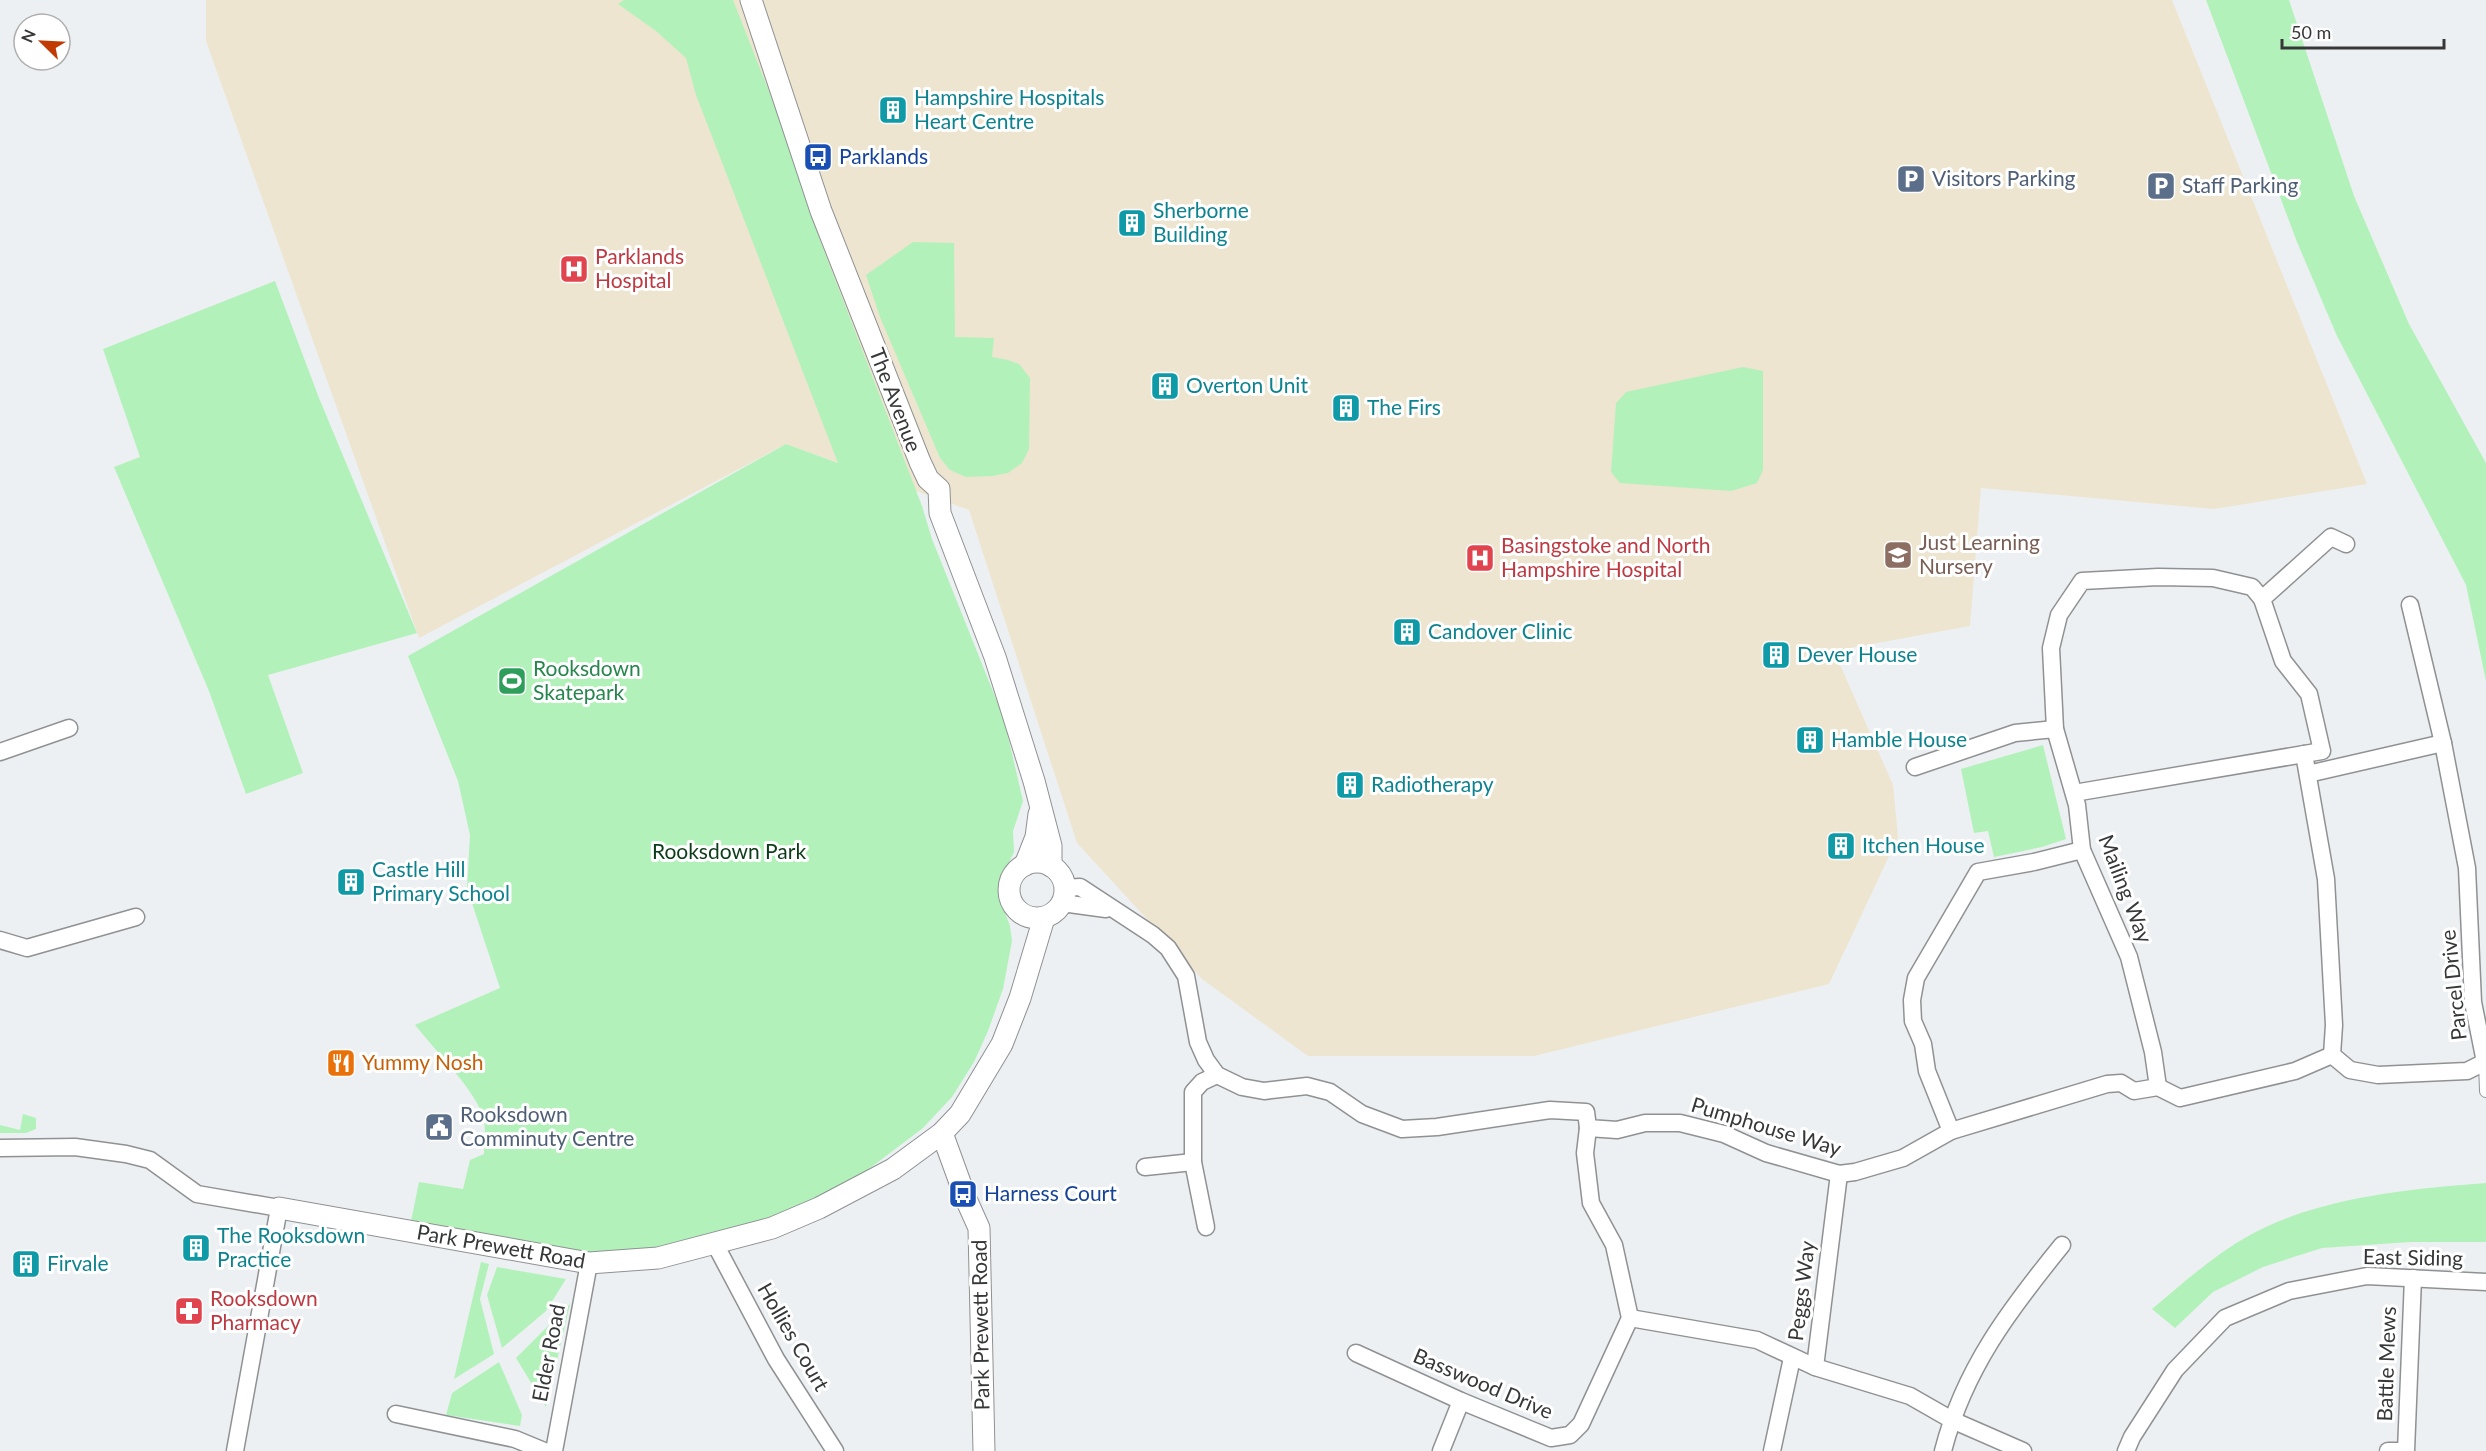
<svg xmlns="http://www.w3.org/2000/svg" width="2486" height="1451" font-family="Lato,sans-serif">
	<rect width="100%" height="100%" fill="#edf0f2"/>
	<polygon fill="#ede5cf" points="206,0 2172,0 2367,484 2214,509 1981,488 1970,626 1834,651 1893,785 1898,837 1829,984 1534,1056 1308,1056 1202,979 1077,843 969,510 786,444 419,638 206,41"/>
	<g fill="#b2f2ba">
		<path d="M624,0H733L774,104L820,240L922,506L932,539L1004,719L1023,801L1013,831L1014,852L999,884L1000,899L1010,926L1012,941L1003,989L988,1031L974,1062L952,1097L923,1128L853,1181L792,1212L666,1247L589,1259L410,1226L419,1182L463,1189L470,1160L484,1154C484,1143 486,1131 484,1120C479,1094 433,1048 415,1025L500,988L467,888L470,835L458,781L408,656L786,444L838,463L696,95L686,58L656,31L618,4Z"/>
		<polygon points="2206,0 2289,0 2354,196 2409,324 2486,463 2486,681 2466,585 2337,336 2297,242"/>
		<polygon points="913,242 954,243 955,337 994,338 992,357 1008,360 1019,364 1030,378 1029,449 1022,463 1008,473 992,476 966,477 950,470 940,458 880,317 866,275"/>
		<polygon points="275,281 319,398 417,633 268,675 303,773 246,794 209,691 114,467 140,457 103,349"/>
		<polygon points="1743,367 1763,371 1763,470 1757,483 1731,491 1620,483 1611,472 1616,403 1626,392"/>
		<polygon points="2043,745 2066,839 2042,847 1994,857 1988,831 1974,833 1961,769"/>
		<polygon points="23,1114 36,1118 36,1129 26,1133 0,1133 0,1125 20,1130"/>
		<path d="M2486,1183V1242H2411L2322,1248L2263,1267L2213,1292L2175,1328L2152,1309C2183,1283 2214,1255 2250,1235C2319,1197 2409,1189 2486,1183Z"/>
		<polygon points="481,1262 489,1264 480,1299 494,1354 454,1379"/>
		<polygon points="497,1267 566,1279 546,1311 502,1348 487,1295"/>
		<polygon points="570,1304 546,1407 516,1358"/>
		<polygon points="499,1362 522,1415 520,1426 446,1415 452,1393"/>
	</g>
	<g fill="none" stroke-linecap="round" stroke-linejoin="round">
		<g stroke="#8f9193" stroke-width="14">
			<polyline id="pedestrian" points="2485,1062 2486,1091"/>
		</g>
		<g stroke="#8f9193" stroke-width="19">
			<g id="minor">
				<polyline points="2262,599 2331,537 2346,544"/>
				<polyline points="0,752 69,728"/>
				<polyline points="2304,754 2326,879 2334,1025 2332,1055"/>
				<polyline points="1915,767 2015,733 2055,729"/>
				<polyline points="2308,774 2443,743"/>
				<polyline points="2074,793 2322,751 2309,694 2283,661 2262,599 2252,587 2213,578 2158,577 2082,581 2059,615 2051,648 2055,729 2077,805 2082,850 2129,957 2153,1052 2158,1087"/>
				<polyline points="1065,888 1080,887 1153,935 1168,948 1186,976 1198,1042 1206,1060 1217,1075 1242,1087 1264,1091 1307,1086 1330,1092 1362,1114 1402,1129 1437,1127 1550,1110 1586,1112 1588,1128 1617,1130 1645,1123 1680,1123 1724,1134 1766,1153 1839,1174 1855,1172 1903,1158 1951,1131 2107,1084 2121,1083 2134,1091 2158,1087 2180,1098 2295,1071 2332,1055"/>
				<polyline points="1062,903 1106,909"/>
				<polyline points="0,940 27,948 136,917"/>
				<polyline points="2332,1055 2350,1070 2378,1075 2467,1071 2485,1062 2473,1002 2467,868 2443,743 2410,605"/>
				<polyline points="1951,1131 1927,1071 1923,1044 1913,1021 1912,1000 1916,978 1978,872 2034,862 2082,850"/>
				<polyline points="0,1148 75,1147 126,1154 150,1160 197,1194 279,1208 235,1451"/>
				<polyline points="1145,1167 1193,1162"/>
				<polyline points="1206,1227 1193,1162 1193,1092 1202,1082 1217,1075"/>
				<polyline points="715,1244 776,1359 835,1451"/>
				<polyline points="1630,1318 1757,1340 1815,1367 1910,1396 1952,1420 2023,1451"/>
				<polyline points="1356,1353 1461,1401 1551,1438 1570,1435 1581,1424 1630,1318 1614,1245 1591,1203 1585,1153 1588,1128"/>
				<polyline points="1815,1367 1839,1174"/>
				<polyline points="396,1414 515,1439 544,1451"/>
				<polyline points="554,1451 589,1263"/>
				<polyline points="1441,1451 1461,1401"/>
				<polyline points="1772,1451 1792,1358"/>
				<path d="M1943,1451C1964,1369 2010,1309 2062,1245"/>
				<polyline points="2126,1451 2132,1437 2175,1370 2225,1318 2289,1291 2367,1276 2486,1282"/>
				<polyline points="2388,1451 2401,1451"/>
				<polyline points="2406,1451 2413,1278"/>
			</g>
		</g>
		<g stroke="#8f9193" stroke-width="23">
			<g id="tertiary">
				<polyline points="751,0 821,211 920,462 928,479 939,489 940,513 995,657 1034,781 1051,846 1051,866"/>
				<circle cx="1037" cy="890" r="28"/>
				<polyline points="1025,865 1036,837 1039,814"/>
				<polyline points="942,1133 966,1199 979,1228 984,1451"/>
				<polyline points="279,1208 589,1263 658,1258 772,1228 819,1208 893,1169 942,1133 960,1114 1002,1044 1020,998 1044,918"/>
			</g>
		</g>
		<use href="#pedestrian" stroke="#fff" stroke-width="12"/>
		<use href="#minor" stroke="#fff" stroke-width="16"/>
		<use href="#tertiary" stroke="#fff" stroke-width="21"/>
	</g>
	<defs>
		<g id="building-square" transform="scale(1.5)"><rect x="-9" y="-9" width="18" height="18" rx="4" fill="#0f9aa8" stroke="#fff"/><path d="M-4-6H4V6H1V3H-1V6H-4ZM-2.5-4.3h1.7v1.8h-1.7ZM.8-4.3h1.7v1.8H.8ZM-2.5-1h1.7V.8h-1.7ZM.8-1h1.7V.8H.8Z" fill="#fff"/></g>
		<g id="bus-square" transform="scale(1.5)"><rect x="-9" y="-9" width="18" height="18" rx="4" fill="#1a4fb4" stroke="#fff"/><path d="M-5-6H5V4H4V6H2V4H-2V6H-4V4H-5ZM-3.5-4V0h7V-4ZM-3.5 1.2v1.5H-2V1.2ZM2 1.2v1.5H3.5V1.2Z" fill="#fff"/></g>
		<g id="parking-square" transform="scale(1.5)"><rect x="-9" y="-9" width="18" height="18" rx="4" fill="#5c6f8a" stroke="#fff"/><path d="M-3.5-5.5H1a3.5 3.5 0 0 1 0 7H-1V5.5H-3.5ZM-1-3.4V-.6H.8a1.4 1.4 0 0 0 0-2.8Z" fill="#fff"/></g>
		<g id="hospital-square" transform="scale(1.5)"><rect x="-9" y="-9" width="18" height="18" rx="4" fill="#e0444e" stroke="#fff"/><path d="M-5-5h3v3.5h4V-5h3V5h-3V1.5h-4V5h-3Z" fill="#fff"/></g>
		<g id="school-square" transform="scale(1.5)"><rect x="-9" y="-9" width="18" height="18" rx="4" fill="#8d6e63" stroke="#fff"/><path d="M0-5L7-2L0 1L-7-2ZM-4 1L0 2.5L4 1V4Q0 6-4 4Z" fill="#fff"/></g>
		<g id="stadium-square" transform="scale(1.5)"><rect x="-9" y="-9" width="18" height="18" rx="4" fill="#2e9e5b" stroke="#fff"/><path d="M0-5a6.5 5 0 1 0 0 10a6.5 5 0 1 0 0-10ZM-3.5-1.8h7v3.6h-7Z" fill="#fff"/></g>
		<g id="restaurant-square" transform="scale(1.5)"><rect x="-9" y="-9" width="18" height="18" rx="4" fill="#e8710a" stroke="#fff"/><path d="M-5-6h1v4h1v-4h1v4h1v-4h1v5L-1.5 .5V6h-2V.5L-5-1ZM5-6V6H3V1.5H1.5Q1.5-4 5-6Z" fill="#fff"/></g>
		<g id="civic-square" transform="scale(1.5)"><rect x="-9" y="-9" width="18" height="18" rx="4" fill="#5c6f8a" stroke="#fff"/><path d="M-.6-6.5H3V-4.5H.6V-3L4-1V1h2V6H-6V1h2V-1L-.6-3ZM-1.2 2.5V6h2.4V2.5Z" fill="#fff"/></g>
		<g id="pharmacy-square" transform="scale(1.5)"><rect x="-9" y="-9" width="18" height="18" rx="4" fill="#e0444e" stroke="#fff"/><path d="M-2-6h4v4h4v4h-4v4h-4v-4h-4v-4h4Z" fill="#fff"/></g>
	</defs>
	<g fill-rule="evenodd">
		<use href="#building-square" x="893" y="110"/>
		<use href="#bus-square" x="818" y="157"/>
		<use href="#parking-square" x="1911" y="179"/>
		<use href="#parking-square" x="2161" y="186"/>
		<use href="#building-square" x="1132" y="223"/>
		<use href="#hospital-square" x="574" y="269"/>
		<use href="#building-square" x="1165" y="386"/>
		<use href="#building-square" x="1346" y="408"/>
		<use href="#school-square" x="1898" y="555"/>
		<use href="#hospital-square" x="1480" y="558"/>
		<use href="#building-square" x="1407" y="632"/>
		<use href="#building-square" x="1776" y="655"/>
		<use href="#stadium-square" x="512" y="681"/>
		<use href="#building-square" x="1810" y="740"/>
		<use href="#building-square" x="1350" y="785"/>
		<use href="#building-square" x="1841" y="846"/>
		<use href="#building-square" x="351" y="882"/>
		<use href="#restaurant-square" x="341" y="1063"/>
		<use href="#civic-square" x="439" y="1127"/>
		<use href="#bus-square" x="963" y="1194"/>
		<use href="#building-square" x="196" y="1248"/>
		<use href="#building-square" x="26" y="1264"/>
		<use href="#pharmacy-square" x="189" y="1311"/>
	</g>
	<g text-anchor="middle" stroke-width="6" stroke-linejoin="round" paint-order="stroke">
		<g font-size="21" fill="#0d838f" stroke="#fff" text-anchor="start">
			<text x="914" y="105">Hampshire Hospitals<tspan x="914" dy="24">Heart Centre</tspan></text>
			<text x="1153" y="218">Sherborne<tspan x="1153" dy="24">Building</tspan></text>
			<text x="1186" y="393">Overton Unit</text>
			<text x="1367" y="415">The Firs</text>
			<text x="1428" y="639">Candover Clinic</text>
			<text x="1797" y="662">Dever House</text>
			<text x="1831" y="747">Hamble House</text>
			<text x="1371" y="792">Radiotherapy</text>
			<text x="1862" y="853">Itchen House</text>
			<text x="372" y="877">Castle Hill<tspan x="372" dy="24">Primary School</tspan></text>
			<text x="217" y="1243">The Rooksdown<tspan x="217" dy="24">Practice</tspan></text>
			<text x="47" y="1271">Firvale</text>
		</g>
		<g font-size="21" fill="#164399" stroke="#fff" text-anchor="start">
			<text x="839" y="164">Parklands</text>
			<text x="984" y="1201">Harness Court</text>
		</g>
		<g font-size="21" fill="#4e5e75" stroke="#fff" text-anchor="start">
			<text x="1932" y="186">Visitors Parking</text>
			<text x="2182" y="193">Staff Parking</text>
			<text x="460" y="1122">Rooksdown<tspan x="460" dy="24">Comminuty Centre</tspan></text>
		</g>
		<g font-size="21" fill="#be3a42" stroke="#fff" text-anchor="start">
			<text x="595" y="264">Parklands<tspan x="595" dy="24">Hospital</tspan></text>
			<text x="1501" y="553">Basingstoke and North<tspan x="1501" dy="24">Hampshire Hospital</tspan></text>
			<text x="210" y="1306">Rooksdown<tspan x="210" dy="24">Pharmacy</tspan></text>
		</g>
		<g font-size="21" fill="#363738" stroke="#fff">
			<text transform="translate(895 400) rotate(69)" y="7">The Avenue</text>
			<text transform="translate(2125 889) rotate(69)" y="7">Mailing Way</text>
			<text transform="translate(2454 985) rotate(-96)" y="7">Parcel Drive</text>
			<text transform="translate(1766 1127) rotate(17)" y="7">Pumphouse Way</text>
			<text transform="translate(501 1247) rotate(10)" y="7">Park Prewett Road</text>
			<text transform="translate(2413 1258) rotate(1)" y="7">East Siding</text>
			<text transform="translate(1802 1291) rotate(-83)" y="7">Peggs Way</text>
			<text transform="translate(981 1325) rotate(-91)" y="7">Park Prewett Road</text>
			<text transform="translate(793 1337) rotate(60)" y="7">Hollies Court</text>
			<text transform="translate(549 1353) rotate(-79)" y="7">Elder Road</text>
			<text transform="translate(2387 1364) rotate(-88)" y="7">Battle Mews</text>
			<text transform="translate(1483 1384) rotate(23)" y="7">Basswood Drive</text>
		</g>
		<g font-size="21" fill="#785e54" stroke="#fff" text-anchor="start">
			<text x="1919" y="550">Just Learning<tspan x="1919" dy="24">Nursery</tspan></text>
		</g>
		<g font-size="21" fill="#27864d" stroke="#fff" text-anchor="start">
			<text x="533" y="676">Rooksdown<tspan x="533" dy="24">Skatepark</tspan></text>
		</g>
		<g font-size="21" fill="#0d3c19" stroke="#fff">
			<text x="729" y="859">Rooksdown Park</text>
		</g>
		<g font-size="21" fill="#c56008" stroke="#fff" text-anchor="start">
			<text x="362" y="1070">Yummy Nosh</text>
		</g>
	</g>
	<g transform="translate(42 42) rotate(294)"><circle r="28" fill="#ffffff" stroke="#afafaf" stroke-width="1.5"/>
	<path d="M0-4.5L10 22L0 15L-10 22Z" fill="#c13a04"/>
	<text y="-9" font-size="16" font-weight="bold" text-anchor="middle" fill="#363738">N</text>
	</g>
	<path d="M2282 39v9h162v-9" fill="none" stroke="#363738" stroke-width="3"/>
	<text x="2291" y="39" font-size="18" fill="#363738" stroke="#ffffff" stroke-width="4.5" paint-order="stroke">50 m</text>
</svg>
